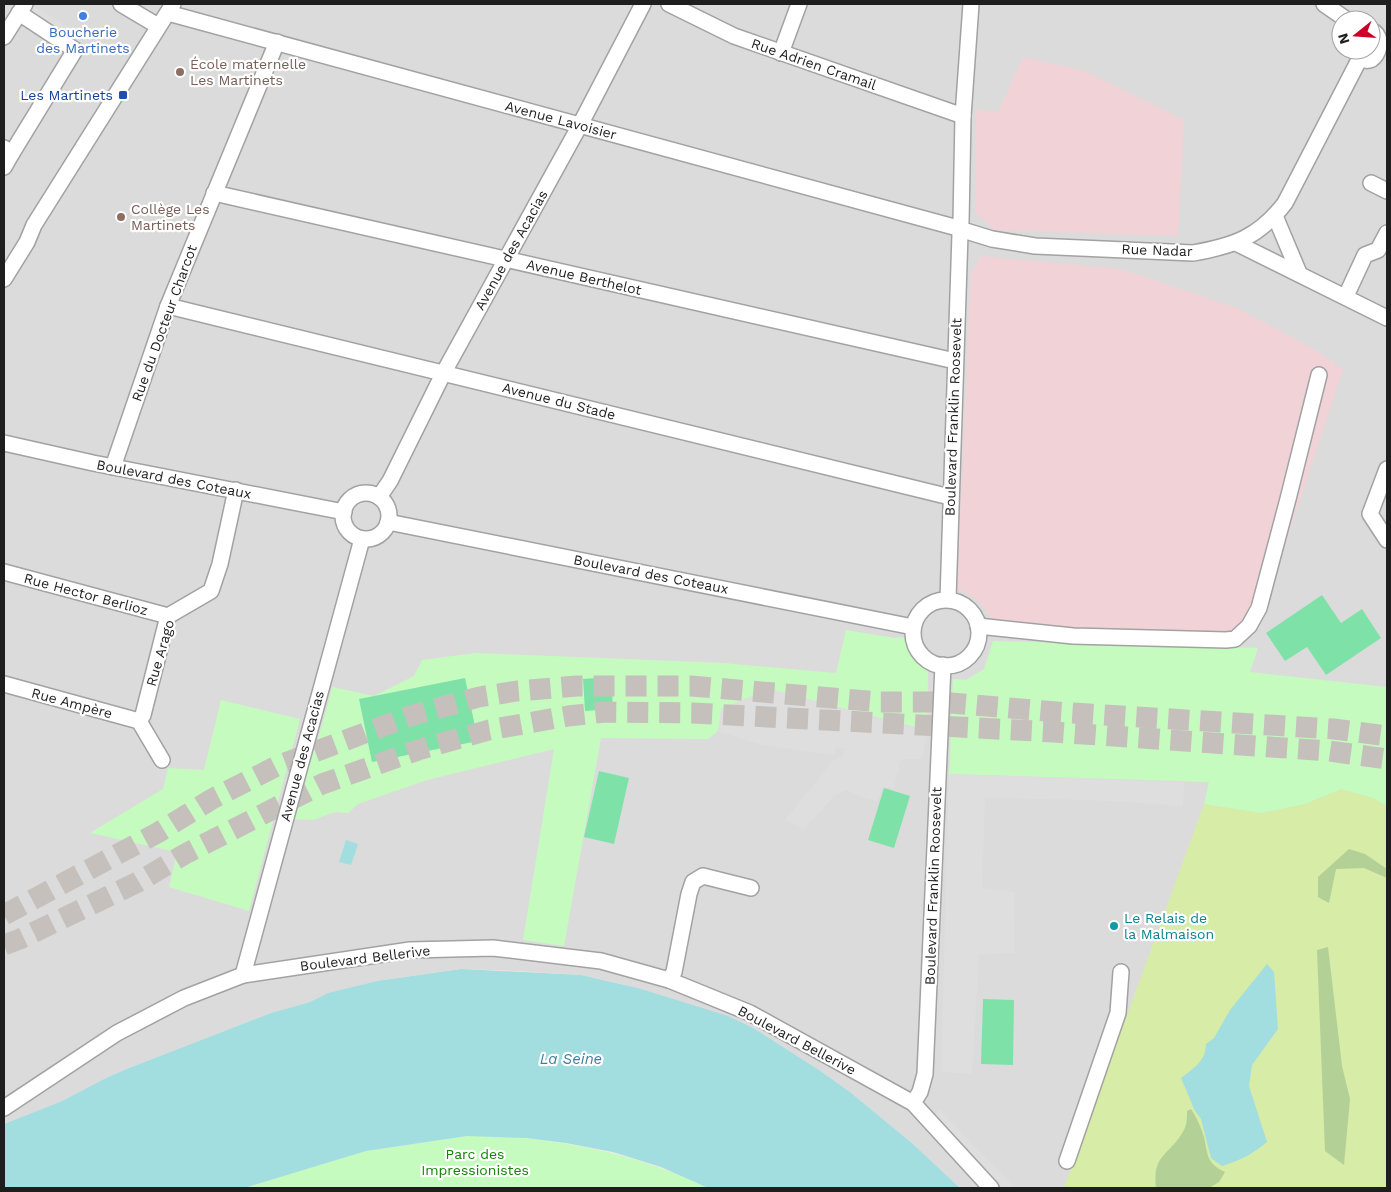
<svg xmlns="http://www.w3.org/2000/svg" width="1391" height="1192" font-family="'Work Sans',sans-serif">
	<rect width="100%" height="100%" fill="#efe9e4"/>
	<path fill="#dcdbdb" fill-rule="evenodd" d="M4,4H1387V1188H960L913,1144L850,1092L819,1070L755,1029L638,988L609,981L581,975L515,971L460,969L377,981L329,993L310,1002L271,1013L129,1068L106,1078L62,1101L4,1124ZM1341,20H1371V50H1341Z"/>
	<g fill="#f1d2d7">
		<polygon points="1023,57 1085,71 1184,120 1178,236 995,230 976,213 976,110 998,112"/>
		<polygon points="981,256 1121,269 1237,308 1316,350 1343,370 1255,635 1031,628 998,629 985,609 972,596 957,588 971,274"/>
	</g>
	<polygon fill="#d6eca7" points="1341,789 1373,798 1387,806 1387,1188 1064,1188 1204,804 1262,813 1305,804"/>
	<g fill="#b3d097">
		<polygon points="1349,849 1365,854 1387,869 1387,878 1364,868 1336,869 1329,903 1318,897 1318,877"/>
		<polygon points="1328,947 1342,1066 1350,1099 1344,1165 1325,1151 1317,950"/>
		<path d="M1191,1109C1197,1118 1201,1127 1204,1137C1208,1155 1206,1163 1225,1172L1219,1182L1209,1188H1156C1152,1153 1170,1156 1184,1130C1187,1125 1187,1117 1187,1111Z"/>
	</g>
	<g fill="#c6fbbf">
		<path d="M846,630L895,638L906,637C909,652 916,661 928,671L927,730L769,689L722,709L718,731L708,739L601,738L564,946L523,940L554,749L427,780L358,804L348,813L335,812L313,820L293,819C305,775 322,732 332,687L374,696L414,676L422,660L476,653L723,663L836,673Z"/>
		<polygon points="993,641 1258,648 1250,672 1387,687 1387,806 1373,798 1341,789 1305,804 1261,813 1204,804 1209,782 949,774 953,679 966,680 984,669"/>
		<polygon points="221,700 300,719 249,911 169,887 177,852 90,833 163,789 168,768 204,770"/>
		<path d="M482,1135C563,1139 635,1153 708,1188H243L366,1151L467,1136Z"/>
	</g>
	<g fill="#7ee2a8">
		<polygon points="1322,595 1341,623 1362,609 1381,638 1326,675 1307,647 1285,661 1266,633"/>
		<polygon points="611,677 613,709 585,711 583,679"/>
		<polygon points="465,678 478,741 372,762 359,699"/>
		<polygon points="599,771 629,778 614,844 584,837"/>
		<polygon points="884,788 910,796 894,848 868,840"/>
		<polygon points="983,999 1014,1000 1013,1065 981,1064"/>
	</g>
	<g fill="#dedede">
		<polygon points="32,5 83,36 78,46 27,13"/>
		<polygon points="769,689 927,730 922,759 901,759 893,789 883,786 877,801 861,797 847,790 835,795 804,829 785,820 833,761 843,756 845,748 836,747 834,755 761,745 718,731 721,709"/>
		<polygon points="949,774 1184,782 1183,806 1092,800 985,798 982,888 1015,892 1014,953 979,955 972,1074 941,1072"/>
		<polygon points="939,1109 1015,1188 991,1188 928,1121"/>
	</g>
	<g fill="#a2dddf">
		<polygon points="346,840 358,844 351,865 339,862"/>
		<path d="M1267,964L1274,972L1278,1029L1252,1065L1249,1086L1267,1142C1253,1154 1239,1161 1222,1166L1211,1158L1201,1119L1195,1111L1181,1078C1193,1069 1206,1061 1206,1044L1214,1038L1230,1010Z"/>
		<polygon points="461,969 581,975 638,988 728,1016 755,1029 819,1070 850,1092 913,1144 960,1188 708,1188 661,1167 613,1152 566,1143 526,1138 467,1136 366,1151 244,1188 4,1188 4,1124 62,1101 106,1078 129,1068 271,1013 310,1002 328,993 377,981"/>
	</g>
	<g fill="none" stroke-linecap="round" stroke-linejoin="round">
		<g stroke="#c5c0bc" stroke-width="21" stroke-dasharray="21 11" stroke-linecap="butt">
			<polyline points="4,915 159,832 212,799 277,766 410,716 479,697 517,691 577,686 691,686 880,702 939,702 1057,712 1334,729 1387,736"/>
			<polyline points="4,945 20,939 138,882 185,854 322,784 418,750 489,730 568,716 605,712 692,713 1054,732 1329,751 1387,759"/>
		</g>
		<g stroke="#a2a2a2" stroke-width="18">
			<g id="minor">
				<polyline points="121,4 158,26"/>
				<polyline points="669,4 734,36 963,116"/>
				<polyline points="1324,4 1347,20"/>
				<polyline points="168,13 954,227"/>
				<polyline points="4,37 25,4"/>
				<path d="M1355,50C1370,79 1391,39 1371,30"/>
				<polyline points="781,53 799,4"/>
				<polyline points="4,148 12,153 75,50 19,13"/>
				<polyline points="4,167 12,153"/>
				<polyline points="1371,183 1387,191"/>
				<polyline points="214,193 955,361"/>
				<polyline points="1275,216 1299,273"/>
				<polyline points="961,222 963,116 971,4"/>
				<path d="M966,231L992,239L1035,246L1193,253C1234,246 1259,237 1285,203L1360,58L1356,53"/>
				<polyline points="1236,243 1387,318"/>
				<polyline points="4,279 27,242 34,225 173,4"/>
				<polyline points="1346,296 1365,255 1378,250 1387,233"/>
				<polyline points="168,306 950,497"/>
				<polyline points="4,443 93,463 344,512"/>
				<polyline points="113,467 168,306 277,42"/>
				<polyline points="1387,469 1370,514 1387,540"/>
				<circle cx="366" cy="516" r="23"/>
				<polyline points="379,497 390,481 444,372 580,125 643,4"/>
				<polyline points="388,522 913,627"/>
				<polyline points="4,572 168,616"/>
				<polyline points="948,599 960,234"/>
				<circle cx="946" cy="633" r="33"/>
				<polyline points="978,626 1073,636 1226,640 1235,639 1249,626 1259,608 1288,499 1319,375"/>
				<polyline points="4,684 139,721"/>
				<polyline points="139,721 143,715 168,616 211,591 220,564 236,490"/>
				<polyline points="139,721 162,760"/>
				<polyline points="243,975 362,539"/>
				<polyline points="669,980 674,972 689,894 693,882 703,876 751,888"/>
				<polyline points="913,1103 920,1092 925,1074 943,665"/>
				<polyline points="4,1108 117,1033 184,998 243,975 410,950 493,948 601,961 669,980 750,1013 913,1103 991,1188"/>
				<polyline points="1067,1161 1118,1013 1121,972"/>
			</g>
		</g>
		<use href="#minor" stroke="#fff" stroke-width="15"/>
	</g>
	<circle fill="#3f7fe0" stroke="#fff" stroke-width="2" cx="83" cy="16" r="5"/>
	<g fill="#8d6e63" stroke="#fff" stroke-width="2">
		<circle cx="180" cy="72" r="5"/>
		<circle cx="121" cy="217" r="5"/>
	</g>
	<rect fill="#1a4fb4" stroke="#fff" stroke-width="2" x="118" y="90" width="10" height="10" rx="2.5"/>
	<circle fill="#0f9aa8" stroke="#fff" stroke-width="2" cx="1114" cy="926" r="5"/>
	<g text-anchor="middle" stroke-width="4.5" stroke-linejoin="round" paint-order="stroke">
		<g font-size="14" fill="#366cbe" stroke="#fff">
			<text x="83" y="37">Boucherie<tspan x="83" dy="16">des Martinets</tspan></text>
		</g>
		<g font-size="14" fill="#785e54" stroke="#fff" text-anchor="start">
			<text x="190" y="69">École maternelle<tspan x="190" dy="16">Les Martinets</tspan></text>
			<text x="131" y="214">Collège Les<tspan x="131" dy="16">Martinets</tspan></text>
		</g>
		<g font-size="14" fill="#1e1e1e" stroke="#fff">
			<text transform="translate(814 64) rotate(19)" y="5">Rue Adrien Cramail</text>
			<text transform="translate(561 120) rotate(15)" y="5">Avenue Lavoisier</text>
			<text transform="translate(511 250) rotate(-61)" y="5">Avenue des Acacias</text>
			<text transform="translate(1157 250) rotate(2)" y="5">Rue Nadar</text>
			<text transform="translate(584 277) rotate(13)" y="5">Avenue Berthelot</text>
			<text transform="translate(164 323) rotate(-70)" y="5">Rue du Docteur Charcot</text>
			<text transform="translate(559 401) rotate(14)" y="5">Avenue du Stade</text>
			<text transform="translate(953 417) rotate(-88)" y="5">Boulevard Franklin Roosevelt</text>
			<text transform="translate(174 479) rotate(11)" y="5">Boulevard des Coteaux</text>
			<text transform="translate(651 574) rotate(11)" y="5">Boulevard des Coteaux</text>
			<text transform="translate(86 594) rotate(15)" y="5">Rue Hector Berlioz</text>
			<text transform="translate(160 653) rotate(-74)" y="5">Rue Arago</text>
			<text transform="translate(72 703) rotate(15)" y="5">Rue Ampère</text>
			<text transform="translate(302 756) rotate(-75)" y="5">Avenue des Acacias</text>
			<text transform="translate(933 886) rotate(-88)" y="5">Boulevard Franklin Roosevelt</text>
			<text transform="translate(365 958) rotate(-7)" y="5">Boulevard Bellerive</text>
			<text transform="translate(797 1040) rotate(28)" y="5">Boulevard Bellerive</text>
		</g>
		<g font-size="14" fill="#164399" stroke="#fff" text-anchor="end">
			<text x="113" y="100">Les Martinets</text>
		</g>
		<g font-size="14" fill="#0d838f" stroke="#fff" text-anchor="start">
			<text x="1124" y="923">Le Relais de<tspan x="1124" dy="16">la Malmaison</tspan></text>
		</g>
		<g font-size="14" fill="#148107" stroke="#fff">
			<text x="475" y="1159">Parc des<tspan x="475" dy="16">Impressionistes</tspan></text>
		</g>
		<g font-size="15" font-style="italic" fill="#3f7e9a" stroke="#fff">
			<text x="571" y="1064">La Seine</text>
		</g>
	</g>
	<rect width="1391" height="1192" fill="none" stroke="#1e1e1e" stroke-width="10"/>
	<g transform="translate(1356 35) rotate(253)"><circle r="24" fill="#ffffff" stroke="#a5a5a5"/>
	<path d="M0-4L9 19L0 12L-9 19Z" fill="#cc0027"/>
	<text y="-8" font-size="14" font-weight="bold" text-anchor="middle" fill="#1e1e1e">N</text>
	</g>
</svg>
